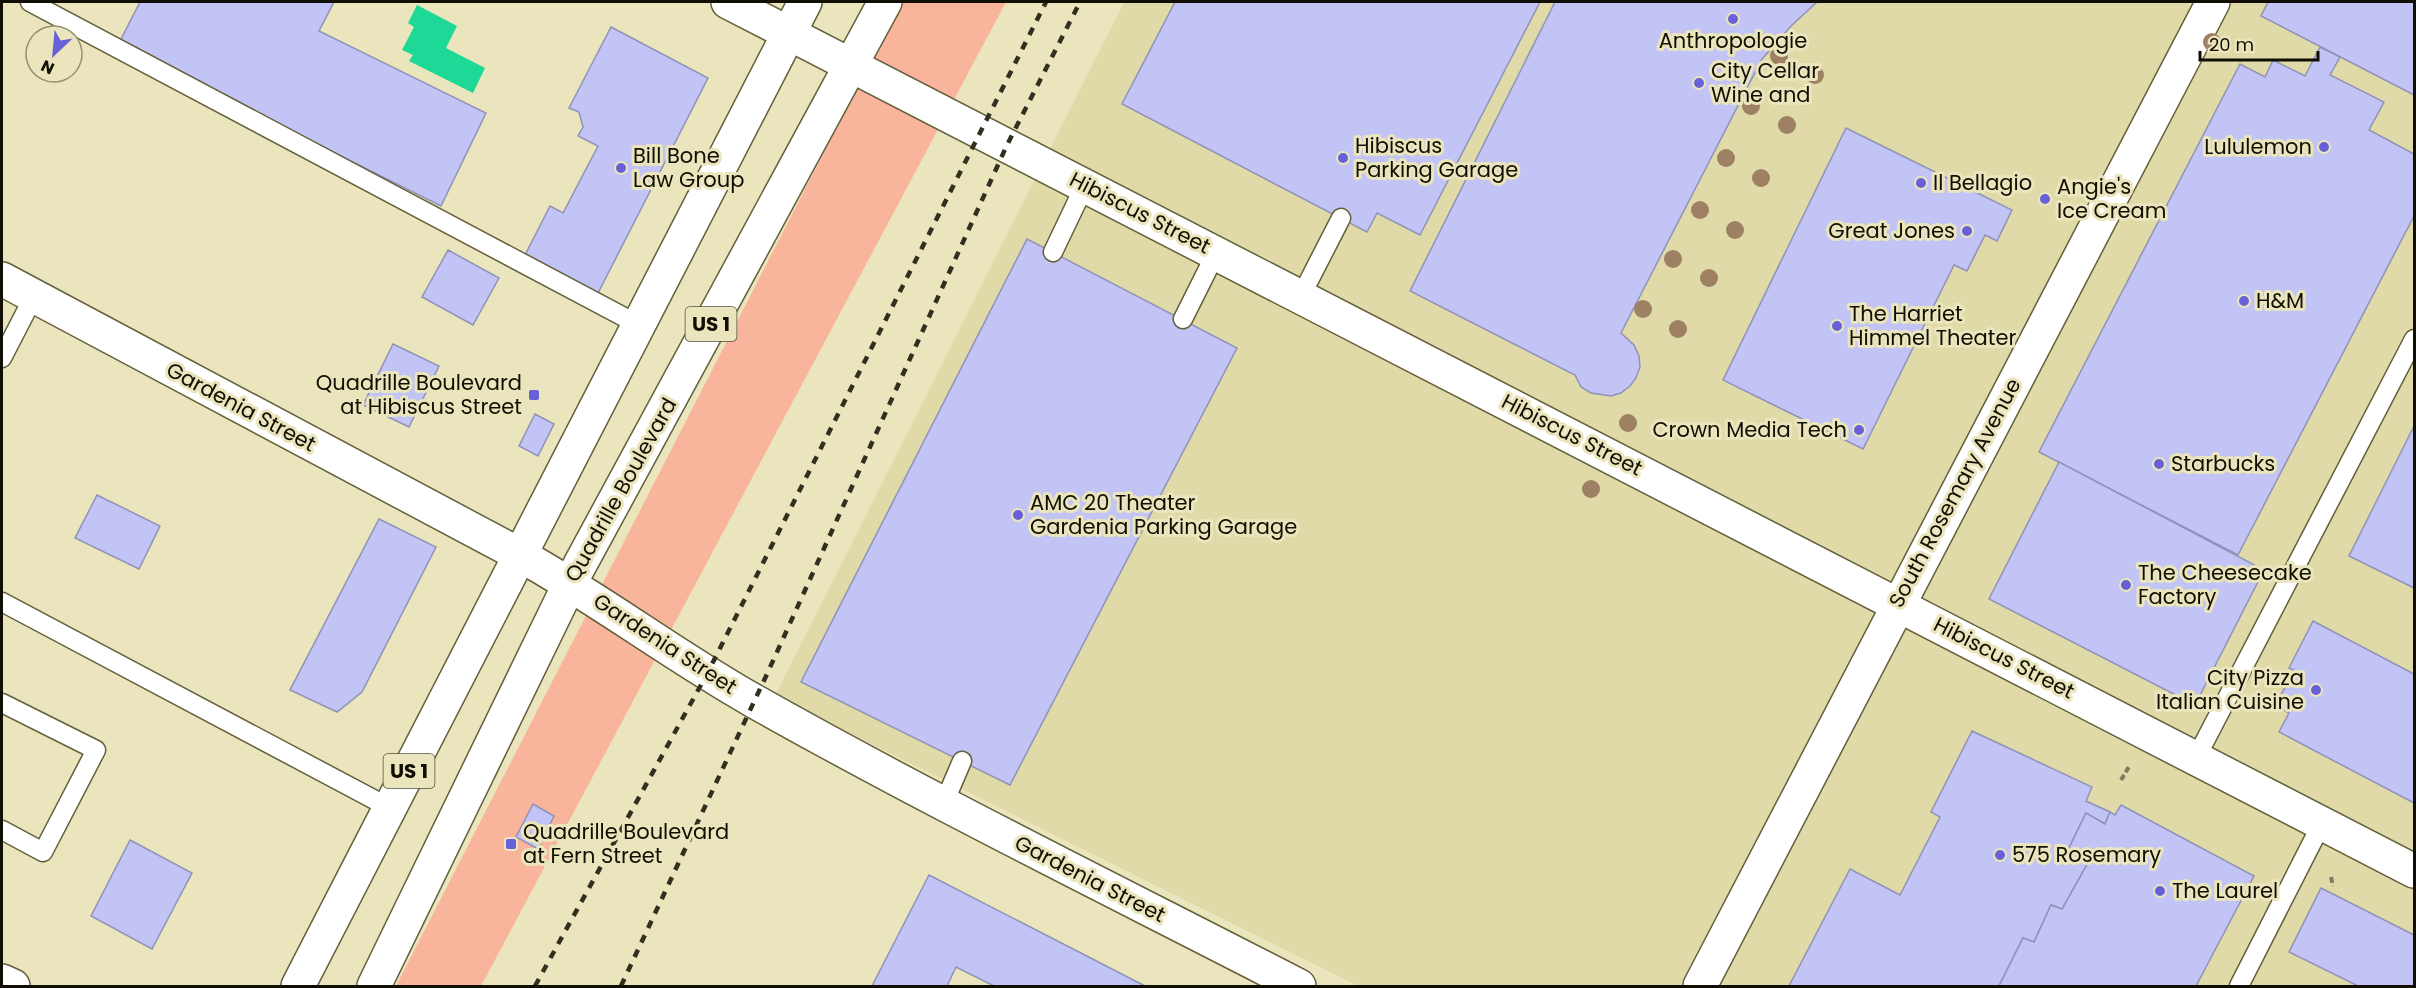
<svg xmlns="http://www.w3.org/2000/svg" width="2416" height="988" font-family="Poppins,sans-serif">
	<rect width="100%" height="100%" fill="#eae5bc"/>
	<polygon fill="#e0daa9" points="1124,2 2414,2 2414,986 1358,986 775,696"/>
	<polygon fill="#f8b59b" points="901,2 1006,2 481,986 396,986"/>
	<polygon fill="#1ed897" points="417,5 457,26 446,48 485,68 473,93 409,61 413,55 402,50 414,27 408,23"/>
	<g fill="#c1c4f4" stroke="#9092b7" stroke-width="1.5">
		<polygon points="140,2 334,2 319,31 486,113 441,206 118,45"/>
		<polygon points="1175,2 1540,2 1420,235 1377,213 1367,232 1122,104"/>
		<polygon points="1555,2 1817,2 1791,26 1762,59 1621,333 1634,345 1639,356 1640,367 1636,378 1630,386 1621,393 1611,396 1591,393 1581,387 1575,375 1410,291"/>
		<polygon points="2268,2 2414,2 2414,95 2261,16"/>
		<polygon points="611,27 708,78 596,297 523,259 550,206 563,213 598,146 578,136 583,127 579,112 569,108"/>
		<polygon points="2320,47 2340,57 2330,75 2384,102 2369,130 2414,154 2414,216 2238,555 2039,452 2240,64 2265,77 2273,60 2305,76"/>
		<polygon points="1846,128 2012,210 1997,241 1985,235 1967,271 1954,265 1863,449 1723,380"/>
		<polygon points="1027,239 1237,348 1010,785 801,682"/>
		<polygon points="448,250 499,278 473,325 422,297"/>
		<polygon points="393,344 439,366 409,427 363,405"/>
		<polygon points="535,414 554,424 538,456 519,446"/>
		<polygon points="2414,426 2414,588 2349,556"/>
		<polygon points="2059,462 2264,570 2195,705 1989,599"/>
		<polygon points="97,495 160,526 139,569 75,538"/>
		<polygon points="379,519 436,547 362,692 337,712 290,690"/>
		<polygon points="2313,621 2414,674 2414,803 2279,732 2289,713 2275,706 2294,670 2289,668"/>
		<polygon points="1972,731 2092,787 2086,801 2110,812 2105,824 2086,813 2068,850 2089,861 2062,909 2051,905 2034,942 2023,938 1999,986 1789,986 1850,869 1900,895 1940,817 1931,812"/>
		<polygon points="533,804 554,816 538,849 516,837"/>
		<polygon points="2121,805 2254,876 2196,986 1999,986 2023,938 2034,942 2051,905 2062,909 2089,861 2068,850 2086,813 2105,824 2110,812 2115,815"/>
		<polygon points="130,840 192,873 152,949 91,916"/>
		<polygon points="929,875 1145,986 994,986 956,967 947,986 872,986"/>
		<polygon points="2321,888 2414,935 2414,986 2358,986 2289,952"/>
	</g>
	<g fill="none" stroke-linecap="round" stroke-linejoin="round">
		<g stroke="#635f3a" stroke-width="21">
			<g id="service">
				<polyline points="30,2 639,325"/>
				<polyline points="1053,252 1085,185"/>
				<polyline points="1301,296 1341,218"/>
				<polyline points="1183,319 1216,253"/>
				<polyline points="2,358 34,296"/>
				<polyline points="2,602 390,808"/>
				<polyline points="2,703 96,750 43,852 2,830"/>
				<polyline points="2196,758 2414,339"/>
				<polyline points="944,803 962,761"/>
				<polyline points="2239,986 2322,823"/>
			</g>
		</g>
		<g stroke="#635f3a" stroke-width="36">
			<g id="minor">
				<polyline points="728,2 2414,871"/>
				<path d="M2,279L520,555C601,600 674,656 754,701C933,802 1117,892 1299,986"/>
				<polyline points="1700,986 2213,2"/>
			</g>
		</g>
		<g stroke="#635f3a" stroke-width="36">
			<polyline id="tertiary" points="2,981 13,986"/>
		</g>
		<g stroke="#635f3a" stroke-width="36">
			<g id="primary">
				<polyline points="298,986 805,2"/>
				<polyline points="374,986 570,583 885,2"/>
			</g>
		</g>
		<g stroke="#7e7a60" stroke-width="4" stroke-dasharray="6 3" stroke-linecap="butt">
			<polyline points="2121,780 2130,765"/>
			<polyline points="2331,877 2333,886"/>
		</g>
		<use href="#service" stroke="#fff" stroke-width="18"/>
		<use href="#minor" stroke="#fff" stroke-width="33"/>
		<use href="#tertiary" stroke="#fff" stroke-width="33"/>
		<use href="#primary" stroke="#fff" stroke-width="33"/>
		<g stroke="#312f1e" stroke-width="4.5" stroke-dasharray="8 8" stroke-linecap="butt">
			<polyline points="535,986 707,674 1046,2"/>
			<polyline points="621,986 767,674 1007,145 1080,2"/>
		</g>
	</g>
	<g fill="#9e8063">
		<circle cx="2212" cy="42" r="9"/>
		<circle cx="1779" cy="56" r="9"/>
		<circle cx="1815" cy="75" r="9"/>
		<circle cx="1751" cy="106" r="9"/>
		<circle cx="1787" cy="125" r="9"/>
		<circle cx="1726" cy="158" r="9"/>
		<circle cx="1761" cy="178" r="9"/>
		<circle cx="1700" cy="210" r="9"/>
		<circle cx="1735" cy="230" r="9"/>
		<circle cx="1673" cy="259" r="9"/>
		<circle cx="1709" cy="278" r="9"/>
		<circle cx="1643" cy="309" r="9"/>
		<circle cx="1678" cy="329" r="9"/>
		<circle cx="1628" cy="423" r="9"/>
		<circle cx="1591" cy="489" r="9"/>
	</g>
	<g fill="#6860d9" stroke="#eae5bc" stroke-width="2">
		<circle cx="1733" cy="19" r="6"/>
		<circle cx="1699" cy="83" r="6"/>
		<circle cx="2324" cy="147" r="6"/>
		<circle cx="1343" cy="158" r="6"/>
		<circle cx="621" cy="168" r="6"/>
		<circle cx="1921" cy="183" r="6"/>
		<circle cx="2045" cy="199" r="6"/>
		<circle cx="1967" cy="231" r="6"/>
		<circle cx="2244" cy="301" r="6"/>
		<circle cx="1837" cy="326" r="6"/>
		<rect x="528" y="389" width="12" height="12" rx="3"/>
		<circle cx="1859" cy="430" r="6"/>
		<circle cx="2159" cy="464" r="6"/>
		<circle cx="1018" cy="515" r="6"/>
		<circle cx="2126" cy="585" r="6"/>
		<circle cx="2316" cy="690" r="6"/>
		<rect x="505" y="838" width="12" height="12" rx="3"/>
		<circle cx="2000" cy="855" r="6"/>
		<circle cx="2160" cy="891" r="6"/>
	</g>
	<g text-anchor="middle" stroke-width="6" stroke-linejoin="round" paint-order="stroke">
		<g fill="#eae5bc" stroke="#524f3a" stroke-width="1.5">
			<rect x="685.5" y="307" width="51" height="34" rx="4.5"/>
			<rect x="383.5" y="754" width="51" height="34" rx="4.5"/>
		</g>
		<g font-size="20" font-weight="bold" fill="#110f03">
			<text x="711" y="331">US 1</text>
			<text x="409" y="778">US 1</text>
		</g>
		<g font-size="21" fill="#110f03" stroke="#eae5bc" text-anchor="start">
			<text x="1733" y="48" text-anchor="middle">Anthropologie</text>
			<text x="1711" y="78">City Cellar<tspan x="1711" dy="24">Wine and</tspan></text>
			<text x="1355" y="153">Hibiscus<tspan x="1355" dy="24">Parking Garage</tspan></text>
			<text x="2312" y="154" text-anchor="end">Lululemon</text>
			<text x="633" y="163">Bill Bone<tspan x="633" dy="24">Law Group</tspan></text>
			<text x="1933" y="190">Il Bellagio</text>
			<text x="2057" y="194">Angie's<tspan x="2057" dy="24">Ice Cream</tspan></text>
			<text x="1955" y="238" text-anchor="end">Great Jones</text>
			<text x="2256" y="308">H&amp;M</text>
			<text x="1849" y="321">The Harriet<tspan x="1849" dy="24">Himmel Theater</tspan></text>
			<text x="522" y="390" text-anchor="end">Quadrille Boulevard<tspan x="522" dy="24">at Hibiscus Street</tspan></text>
			<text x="1847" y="437" text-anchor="end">Crown Media Tech</text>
			<text x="2171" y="471">Starbucks</text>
			<text x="1030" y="510">AMC 20 Theater<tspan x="1030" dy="24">Gardenia Parking Garage</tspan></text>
			<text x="2138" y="580">The Cheesecake<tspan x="2138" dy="24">Factory</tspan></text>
			<text x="2304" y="685" text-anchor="end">City Pizza<tspan x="2304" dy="24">Italian Cuisine</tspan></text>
			<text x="523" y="839">Quadrille Boulevard<tspan x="523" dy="24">at Fern Street</tspan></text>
			<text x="2012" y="862">575 Rosemary</text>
			<text x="2172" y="898">The Laurel</text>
		</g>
		<g font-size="21" fill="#110f03" stroke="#eae5bc">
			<text transform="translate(1140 213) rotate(27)" y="7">Hibiscus Street</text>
			<text transform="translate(241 407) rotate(28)" y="7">Gardenia Street</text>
			<text transform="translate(1572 435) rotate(27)" y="7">Hibiscus Street</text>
			<text transform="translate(621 490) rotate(-61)" y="7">Quadrille Boulevard</text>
			<text transform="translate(1955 493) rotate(-62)" y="7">South Rosemary Avenue</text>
			<text transform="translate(665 644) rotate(33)" y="7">Gardenia Street</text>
			<text transform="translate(2004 658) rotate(27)" y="7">Hibiscus Street</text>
			<text transform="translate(1090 879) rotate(27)" y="7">Gardenia Street</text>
		</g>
	</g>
	<rect width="2416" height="988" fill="none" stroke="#110f03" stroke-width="6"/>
	<g transform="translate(54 54) rotate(206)"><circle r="28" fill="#eae5bc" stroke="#938f72" stroke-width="1.5"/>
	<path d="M0-4.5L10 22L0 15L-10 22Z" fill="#6860d9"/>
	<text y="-9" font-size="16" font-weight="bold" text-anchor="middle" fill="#110f03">N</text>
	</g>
	<path d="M2200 51v9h118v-9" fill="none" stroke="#110f03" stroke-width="3"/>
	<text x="2209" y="51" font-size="18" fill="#110f03" stroke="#eae5bc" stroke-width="4.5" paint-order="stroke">20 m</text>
</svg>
